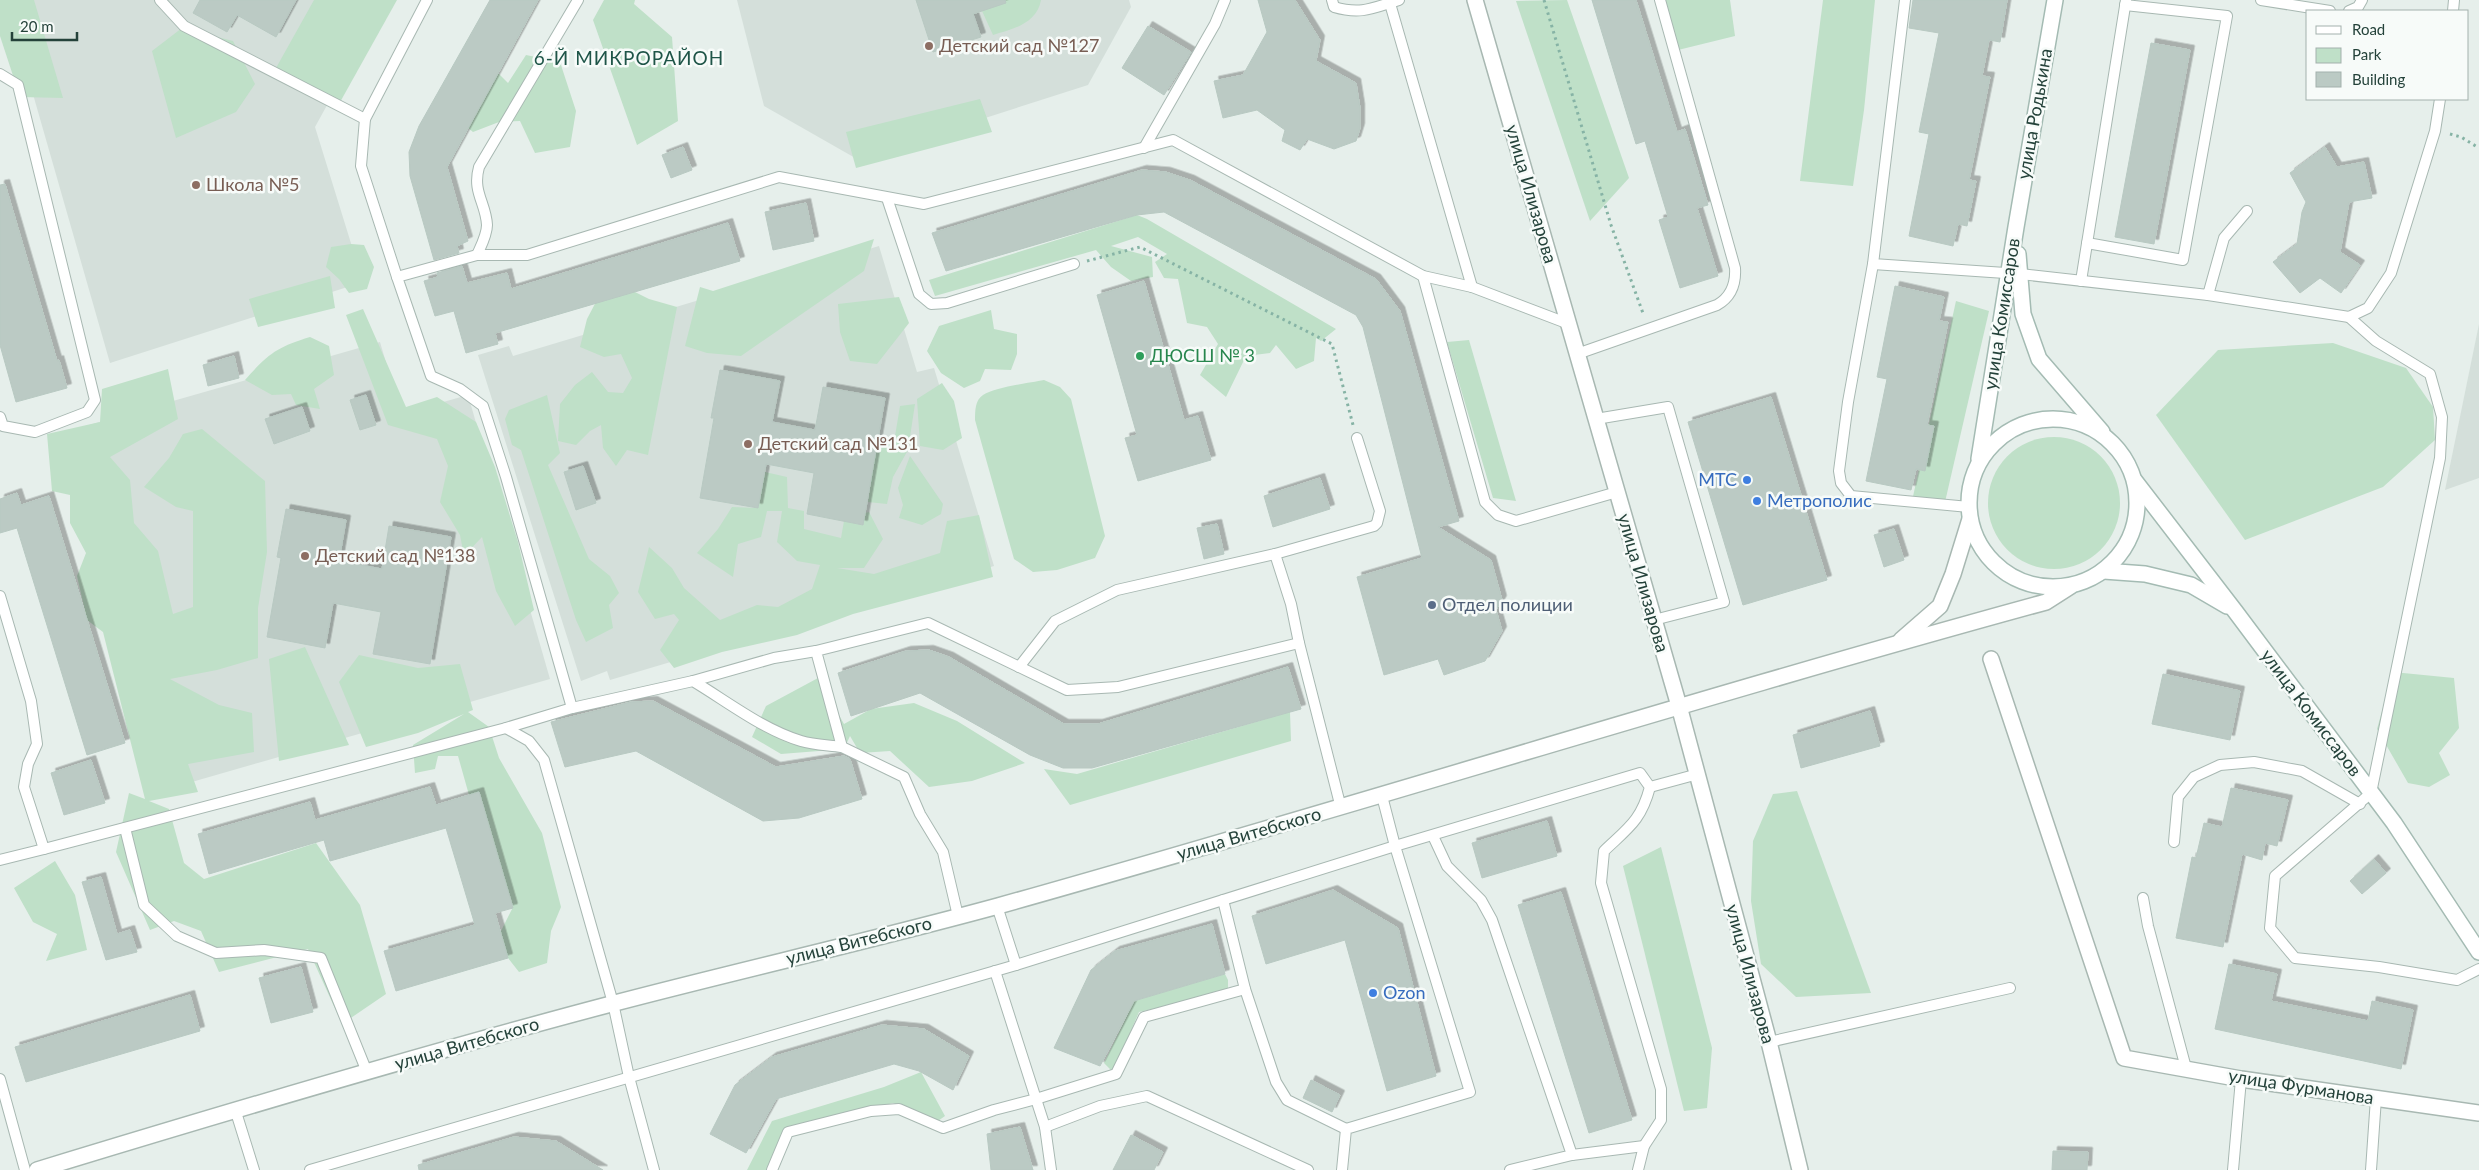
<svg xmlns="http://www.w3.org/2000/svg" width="2479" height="1170" font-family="Lato,sans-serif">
	<defs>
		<filter id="shadow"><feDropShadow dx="4.5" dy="-4.5" stdDeviation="0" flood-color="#0004"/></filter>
	</defs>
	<rect width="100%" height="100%" fill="#e6efeb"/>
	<g fill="#d4dfda">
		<polygon points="6,0 385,0 315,127 363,282 110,363"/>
		<polygon points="737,0 1129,0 1131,7 1088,85 857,159 764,106"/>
		<polygon points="879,246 917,372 934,368 994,566 610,680 607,671 581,681 478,355 509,346 513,356"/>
		<polygon points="2479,324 2479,478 2445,490"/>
		<polygon points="380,342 401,414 468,395 550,679 164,790 61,433"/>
	</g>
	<g fill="#bfe0c8">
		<polygon points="0,0 34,0 63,98 20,97 0,36"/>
		<polygon points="314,0 397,0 339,104 276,68"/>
		<polygon points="604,0 635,0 634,4 672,37 678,121 637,145 593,20"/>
		<path d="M977,0H1041C1037,24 1012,29 993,35Z"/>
		<polygon points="1567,0 1629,178 1590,221 1516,1"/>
		<polygon points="1665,0 1730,0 1735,36 1674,51"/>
		<polygon points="1823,0 1875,0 1864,110 1853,186 1800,181"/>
		<polygon points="182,28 233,41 255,84 236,112 176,138 152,51"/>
		<polygon points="526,55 560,62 576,111 570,147 535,153 520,121 499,122 473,132 462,123 491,66 508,83"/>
		<polygon points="980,99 992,132 856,168 846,132"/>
		<polygon points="1137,215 1147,219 1336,329 1321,341 1316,338 1314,361 1296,369 1276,345 1270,353 1246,356 1226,397 1200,375 1218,344 1207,327 1187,323 1178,279 1164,278 1155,262 1167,254 1138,237 1111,246 1152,257 1153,277 1131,281 1111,267 1096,250 935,296 929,280"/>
		<polygon points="874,239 864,271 741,356 707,353 685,346 700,287 713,291"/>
		<polygon points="351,244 364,245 374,267 367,289 349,293 339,279 326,267 331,247"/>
		<polygon points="330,276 335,308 258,327 249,299"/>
		<polygon points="623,286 649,299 677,307 648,455 627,450 616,466 603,448 601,425 590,431 576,445 558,441 560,404 575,385 592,372 608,392 623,393 632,378 621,354 604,357 580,347 587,319 598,298"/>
		<polygon points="899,297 909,323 877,364 850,361 840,332 838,304"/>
		<polygon points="1956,301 1989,311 1945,502 1912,501"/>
		<polygon points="363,309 406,407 437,397 476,422 495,467 518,542 534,610 515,626 496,591 482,537 464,556 460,535 440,502 448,466 437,439 388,425 346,315"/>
		<polygon points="991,310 994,329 1017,334 1017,354 1011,370 985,369 980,381 964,388 941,373 927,351 939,326"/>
		<path d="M310,337L329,346L334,375L314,389L320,409L296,405L291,394L272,395L245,380C268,354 277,347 310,337Z"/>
		<polygon points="1469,340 1516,501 1493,498 1447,342"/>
		<polygon points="2333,343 2406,368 2433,407 2435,440 2383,487 2245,540 2156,415 2218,350"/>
		<polygon points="168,369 178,419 110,457 130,480 134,523 158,551 173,614 193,607 193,511 176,507 144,487 169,458 183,434 202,429 265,481 267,552 258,608 258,658 217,670 170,679 219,705 252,713 254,752 188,764 198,792 149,801 169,809 184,863 204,879 316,843 360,905 386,994 342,1024 308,949 219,972 201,931 174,921 150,930 116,852 129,793 145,799 103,632 87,620 77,576 86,553 70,523 70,495 52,491 47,434 100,422 102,389"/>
		<path d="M1044,380L1060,387L1071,399L1105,536L1095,558L1057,570L1033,572L1014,559L975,420C975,411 975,400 983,395C996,387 1029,383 1044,380Z"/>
		<polygon points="942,383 954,401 962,438 943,450 920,446 917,399"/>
		<polygon points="547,395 560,453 548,465 589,559 610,576 619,593 609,605 613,628 586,642 576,620 521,450 512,445 505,419 509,410"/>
		<polygon points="915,404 908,450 893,477 887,504 868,502 871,481 860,471 869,453 894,442 900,406"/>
		<circle cx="2054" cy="503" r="66"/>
		<polygon points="910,456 943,504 941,514 922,525 899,518 903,505 898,488"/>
		<polygon points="765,472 787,477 788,508 804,511 804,529 841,538 844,521 863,525 865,513 869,512 883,539 864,568 837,568 874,574 940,553 947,521 979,515 993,577 853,614 797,635 722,652 674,668 660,650 679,620 674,614 655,619 638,592 649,547 672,568 684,588 720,620 757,605 778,607 812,589 820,565 797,561 777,542 782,511 767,511 761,537 738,544 733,577 697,553 718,529 732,507 758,508"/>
		<polygon points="305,647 349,745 279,761 269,659"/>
		<polygon points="359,655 418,668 460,664 473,710 468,712 489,727 499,758 542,833 561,907 551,931 547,963 519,972 508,958 498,937 513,907 469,795 458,756 438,756 435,769 415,773 413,745 464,714 418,733 366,747 339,682"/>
		<polygon points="2393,672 2454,678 2459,728 2439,753 2450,775 2429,787 2408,783 2377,729"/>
		<polygon points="818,678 844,724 871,709 914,703 957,721 1025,763 972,781 929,787 890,751 860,753 850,736 844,749 781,754 752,737 766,706"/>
		<polygon points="1290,712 1291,741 1070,805 1044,769 1077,774"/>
		<polygon points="1797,791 1871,993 1796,997 1761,964 1751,901 1753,841 1773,794"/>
		<polygon points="1661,847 1712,1048 1707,1108 1684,1111 1623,866"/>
		<polygon points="55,861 75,895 87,950 46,961 57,934 33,922 14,888"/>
		<polygon points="1225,974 1228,980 1228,992 1139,1012 1113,1072 1104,1063 1134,1001"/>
		<polygon points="921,1072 945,1116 935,1123 893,1103 791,1128 768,1170 747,1170 772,1121 884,1087"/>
	</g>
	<g fill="#bbcac4" stroke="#b8c9c2" filter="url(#shadow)">
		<polygon points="200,0 296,0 276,37 237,15 227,32 193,13"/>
		<polygon points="490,0 538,0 447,167 468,241 457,246 459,253 434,260 410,176 409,152 419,126"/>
		<polygon points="916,0 1005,0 1006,3 973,14 981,37 933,52"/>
		<polygon points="1258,0 1295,0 1320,40 1316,61 1356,83 1360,108 1360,128 1356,141 1334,149 1307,139 1300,150 1282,141 1285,130 1257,110 1223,118 1214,81 1243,75 1267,32"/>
		<polygon points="1592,0 1636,0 1677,132 1685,129 1708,205 1697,208 1718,276 1680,288 1659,220 1668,217 1645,141 1636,144"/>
		<polygon points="1913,0 2007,0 2000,42 1989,40 1982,76 1990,77 1969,180 1976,181 1967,226 1958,224 1953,246 1909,236 1929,134 1919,132 1939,33 1909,28"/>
		<polygon points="1148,26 1191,52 1164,95 1122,68"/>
		<polygon points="2151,43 2190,50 2154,244 2115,237"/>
		<polygon points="683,147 692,170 671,178 662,155"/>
		<polygon points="2325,147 2337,167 2364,162 2372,198 2349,202 2340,252 2360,265 2341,293 2320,278 2300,293 2273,262 2297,244 2302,212 2306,202 2290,173"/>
		<polygon points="1142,170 1166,172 1190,180 1376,279 1400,311 1459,521 1438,527 1491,560 1502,600 1496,610 1502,631 1485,661 1444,675 1438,659 1384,675 1357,577 1422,558 1363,327 1356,315 1164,212 1137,215 946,271 932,233"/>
		<polygon points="5,184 57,361 59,360 67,388 16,402 0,345 0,185"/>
		<polygon points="806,203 814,241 773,250 765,212"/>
		<polygon points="728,223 740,261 495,333 498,344 466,353 454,311 435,316 424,281 438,277 437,273 462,266 467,283 507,273 511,289"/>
		<polygon points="1144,281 1184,420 1198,416 1211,460 1138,481 1125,438 1137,435 1097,295"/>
		<polygon points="1895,286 1944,297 1939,321 1948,322 1927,425 1934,426 1925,471 1916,469 1911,490 1866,481 1887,379 1877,377"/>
		<polygon points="234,356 239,378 208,386 203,365"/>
		<polygon points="720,370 780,381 772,422 815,430 823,387 885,398 863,525 807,514 814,473 766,464 758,508 700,498 714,418 711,418"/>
		<polygon points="366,395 376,425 360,430 350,400"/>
		<polygon points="1771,397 1827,580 1743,605 1688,422"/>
		<polygon points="302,407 310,431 274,444 265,419"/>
		<polygon points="583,466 596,503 576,510 564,472"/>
		<polygon points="1320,478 1330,509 1273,527 1264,496"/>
		<polygon points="17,493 21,505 49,496 125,743 87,755 17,528 0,533 0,499"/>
		<polygon points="286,509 346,520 339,561 382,569 389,526 451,537 430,664 373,654 381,612 333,603 325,648 267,637 281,558 277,557"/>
		<polygon points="1217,524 1224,554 1204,559 1197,528"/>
		<polygon points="1894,529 1904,560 1884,567 1874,535"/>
		<polygon points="929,650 949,657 1064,724 1098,724 1288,667 1301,709 1092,768 1063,768 1030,755 920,693 851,716 838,673 906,651"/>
		<polygon points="2163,674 2240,691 2230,740 2152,724"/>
		<polygon points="653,701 776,767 844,756 850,759 862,799 799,818 763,821 636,751 565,767 551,722 631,702"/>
		<polygon points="1870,711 1880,746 1801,768 1793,735"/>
		<polygon points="91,760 105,803 64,815 51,773"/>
		<polygon points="430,787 436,805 479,792 513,908 495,913 508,958 396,991 384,951 475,925 446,828 330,861 324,840 209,874 198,834 310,802 315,820"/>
		<polygon points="2231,788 2288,800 2277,846 2265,843 2262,860 2242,854 2223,947 2176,938 2192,857 2196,858 2204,823 2222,827"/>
		<polygon points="1547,821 1557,856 1482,878 1472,843"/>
		<polygon points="2374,859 2386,873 2362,894 2350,881"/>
		<polygon points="101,877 117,934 130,930 137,952 106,960 82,882"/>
		<polygon points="1333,890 1398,928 1436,1076 1387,1091 1345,940 1266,964 1252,916"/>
		<polygon points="1561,892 1632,1120 1589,1133 1518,905"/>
		<polygon points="1212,924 1225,974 1134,1001 1100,1066 1054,1048 1091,970 1115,951"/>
		<polygon points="2229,964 2277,974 2271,1001 2368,1021 2372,1001 2413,1010 2401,1069 2215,1029"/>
		<polygon points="301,967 313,1012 271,1023 259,978"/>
		<polygon points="190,995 200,1031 26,1082 15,1047"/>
		<polygon points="882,1025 924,1029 969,1056 953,1090 919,1071 894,1064 776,1099 746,1153 710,1134 735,1085 772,1057"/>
		<polygon points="1311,1080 1340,1095 1332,1112 1303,1098"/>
		<polygon points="1020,1127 1033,1170 991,1170 987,1134"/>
		<polygon points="1131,1135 1163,1152 1154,1170 1113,1170"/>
		<polygon points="514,1137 556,1141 603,1170 419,1170 418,1165"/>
		<polygon points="2053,1151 2088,1152 2087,1170 2052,1170"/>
	</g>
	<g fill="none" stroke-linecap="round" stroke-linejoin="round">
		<g stroke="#a8b8b2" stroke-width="12">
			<g id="service">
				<polyline points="160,0 184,26 365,119"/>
				<path d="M1332,0L1334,7C1361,15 1373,8 1399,0"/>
				<polyline points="1389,0 1472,287"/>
				<polyline points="1905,0 1873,264 2020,274 2208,295 2224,238 2247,211"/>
				<polyline points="2261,0 2330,11"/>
				<polyline points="2349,11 2358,7 2362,0"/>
				<polyline points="2453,11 2454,0"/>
				<polyline points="0,74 18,85 95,400 87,412 35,432 3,426 0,417"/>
				<polyline points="1144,148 1215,24 1225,0"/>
				<polyline points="887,198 919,294 931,304 947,303 1074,264"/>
				<polyline points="2087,243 2183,260 2227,16 2125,5"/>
				<path d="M477,255C481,246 487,235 487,225C486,203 472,192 479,167L578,0"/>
				<polyline points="1873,264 1848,402 1839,471 1841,483 1851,496 1969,507"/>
				<polyline points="1423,276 1485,502 1498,515 1516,521 1617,492"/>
				<polyline points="397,277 361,166 365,119 427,0"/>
				<polyline points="2081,281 2126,0"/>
				<polyline points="2208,295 2349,317 2368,308 2391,273 2435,131 2440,99"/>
				<polyline points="2349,317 2376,341 2430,374 2442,417 2440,458 2371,793 2275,876 2270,928 2295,958 2379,967 2457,980 2479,969"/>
				<path d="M1577,354L1717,305C1731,297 1736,284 1735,268L1660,0"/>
				<polyline points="1596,419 1668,407 1724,602 1654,620"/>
				<polyline points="0,596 31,701 37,744 28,764 24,787 44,849 506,728 572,708 506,477 483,406 460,389 431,376 397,277 477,255 527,255 779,177 924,204 1173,140 1423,276 1472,287 1569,324"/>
				<polyline points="1299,643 1341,808"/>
				<polyline points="1019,667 1055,621 1117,590 1275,554"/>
				<polyline points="693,681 774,658 816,651"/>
				<path d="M572,708L693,681C728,702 762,729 801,741C814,745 829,745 842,747"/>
				<polyline points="506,728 529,741 544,760 613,1003 629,1077 654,1170"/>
				<polyline points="1650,787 1698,774"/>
				<polyline points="125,828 144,905 177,936 216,953 264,950 321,958 367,1072"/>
				<polyline points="1433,836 1447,866 1481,900 1492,920 1572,1155 1510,1170"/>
				<polyline points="2174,842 2178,797 2194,777 2220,765 2254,762 2302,771 2360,804"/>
				<polyline points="0,860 44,849"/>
				<polyline points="2143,898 2148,926 2186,1068"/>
				<polyline points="997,906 1016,965"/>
				<polyline points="958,916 943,852 920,814 904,777 842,747 816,651 928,623 1067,690 1118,687 1299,643 1291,604 1275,554 1374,526 1377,523 1380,511 1357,438"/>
				<polyline points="995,971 1036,1099 1116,1074 1144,1017 1245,989 1223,900"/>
				<polyline points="1245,989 1276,1082 1287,1100 1346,1129"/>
				<polyline points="1769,1042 2010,988"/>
				<polyline points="0,1079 25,1170"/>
				<polyline points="235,1109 254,1170"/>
				<polyline points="1045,1127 1100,1106 1147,1096 1308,1170"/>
				<polyline points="1572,1155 1644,1146"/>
				<polyline points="310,1170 1016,965 1395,846 1382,796"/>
				<polyline points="772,1170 788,1132 871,1111 899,1109 943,1128 994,1110 1036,1099 1045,1127 1051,1170"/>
				<path d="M1342,1170L1346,1129L1470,1092L1395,846L1640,773L1650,787C1641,821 1628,828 1604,851L1601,883L1661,1089V1120L1644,1146L1638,1170"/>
				<polyline points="2233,1170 2241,1079"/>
				<polyline points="2371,1170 2376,1098"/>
			</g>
		</g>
		<g stroke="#a8b8b2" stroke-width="18">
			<g id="minor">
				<polyline points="1991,659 2124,1058 2241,1079 2479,1113"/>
				<polyline points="1679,706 1769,1042 1800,1170"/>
			</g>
		</g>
		<g stroke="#a8b8b2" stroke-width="18">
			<g id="tertiary">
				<polyline points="1475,0 1679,706"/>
				<polyline points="1901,640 1940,606 1953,574 1970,519"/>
				<path d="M37,1170C227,1112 418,1055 611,1004C740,970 870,941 998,906C1348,808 1695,698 2046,602L2071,586"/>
			</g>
		</g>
		<g stroke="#a4bbb3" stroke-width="18">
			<g id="secondary">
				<polyline points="2018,254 2023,314 2039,359 2102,432"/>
				<circle cx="2053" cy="503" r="84"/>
				<polyline points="1979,459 2016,227 2055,0"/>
				<polyline points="2135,481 2235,611 2394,823 2479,952"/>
				<polyline points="2104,571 2145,574 2191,585 2227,606"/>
			</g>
		</g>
		<g stroke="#86b3a5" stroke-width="3" stroke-dasharray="2.5 4" stroke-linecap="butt">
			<polyline points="1544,0 1611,225 1644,316"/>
			<polyline points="2450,134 2461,137 2479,148"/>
			<polyline points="1087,261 1140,247 1332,344 1353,425"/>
		</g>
		<use href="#service" stroke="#fff" stroke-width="10"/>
		<use href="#minor" stroke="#fff" stroke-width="15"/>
		<use href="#tertiary" stroke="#fff" stroke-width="15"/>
		<use href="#secondary" stroke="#fff" stroke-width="15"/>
	</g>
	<g fill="#8d6e63" stroke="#f7fbf9" stroke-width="2">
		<circle cx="929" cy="46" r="5"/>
		<circle cx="196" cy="185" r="5"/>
		<circle cx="748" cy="444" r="5"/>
		<circle cx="305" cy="556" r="5"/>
	</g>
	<circle fill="#2e9e5b" stroke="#f7fbf9" stroke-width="2" cx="1140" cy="356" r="5"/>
	<g fill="#3f7fe0" stroke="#f7fbf9" stroke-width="2">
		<circle cx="1747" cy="480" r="5"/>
		<circle cx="1757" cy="501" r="5"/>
		<circle cx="1373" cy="993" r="5"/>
	</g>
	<circle fill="#5c6f8a" stroke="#f7fbf9" stroke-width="2" cx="1432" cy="605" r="5"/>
	<g text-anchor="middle" stroke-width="5" stroke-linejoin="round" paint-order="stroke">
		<g font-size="18" fill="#785e54" stroke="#f7fbf9" text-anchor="start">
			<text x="939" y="52">Детский сад №127</text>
			<text x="206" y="191">Школа №5</text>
			<text x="758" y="450">Детский сад №131</text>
			<text x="315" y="562">Детский сад №138</text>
		</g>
		<g font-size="18" fill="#24423a" stroke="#f7fbf9">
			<text transform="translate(2035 114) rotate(-80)" y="6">улица Родькина</text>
			<text transform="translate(1531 194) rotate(74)" y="6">улица Илизарова</text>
			<text transform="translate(2002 314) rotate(-81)" y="6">улица Комиссаров</text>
			<text transform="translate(1643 583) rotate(74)" y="6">улица Илизарова</text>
			<text transform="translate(2311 713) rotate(53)" y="6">улица Комиссаров</text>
			<text transform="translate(1249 834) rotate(-16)" y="6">улица Витебского</text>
			<text transform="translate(859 941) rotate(-14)" y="6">улица Витебского</text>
			<text transform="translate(1750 974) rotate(75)" y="6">улица Илизарова</text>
			<text transform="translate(467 1044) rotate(-16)" y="6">улица Витебского</text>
			<text transform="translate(2301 1087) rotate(9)" y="6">улица Фурманова</text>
		</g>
		<g font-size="18" fill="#27864d" stroke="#f7fbf9" text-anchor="start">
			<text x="1150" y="362">ДЮСШ № 3</text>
		</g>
		<g font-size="18" fill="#366cbe" stroke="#f7fbf9" text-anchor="start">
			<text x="1737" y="486" text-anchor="end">МТС</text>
			<text x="1767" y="507">Метрополис</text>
			<text x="1383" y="999">Ozon</text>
		</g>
		<g font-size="18" fill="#4e5e75" stroke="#f7fbf9" text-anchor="start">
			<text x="1442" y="611">Отдел полиции</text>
		</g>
		<g font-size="19" letter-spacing="1" fill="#1f5548" stroke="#f7fbf9">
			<text x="629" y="65">6-Й МИКРОРАЙОН</text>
		</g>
	</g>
	<rect x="2306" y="10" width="162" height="90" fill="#f7fbf9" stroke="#a3b1ad"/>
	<rect x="2316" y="26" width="25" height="8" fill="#ffffff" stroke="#a3b1ad"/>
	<text x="2352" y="35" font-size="15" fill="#24423a">Road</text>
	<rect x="2316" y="48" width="25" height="15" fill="#bfe0c8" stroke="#a3b1ad"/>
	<text x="2352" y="60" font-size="15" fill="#24423a">Park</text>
	<rect x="2316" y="72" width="25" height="15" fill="#bbcac4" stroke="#a3b1ad"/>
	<text x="2352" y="85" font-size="15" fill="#24423a">Building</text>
	<path d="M12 32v8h65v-8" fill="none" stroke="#24423a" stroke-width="2.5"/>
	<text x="20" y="32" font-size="15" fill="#24423a" stroke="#f7fbf9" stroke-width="4" paint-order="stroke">20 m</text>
</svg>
